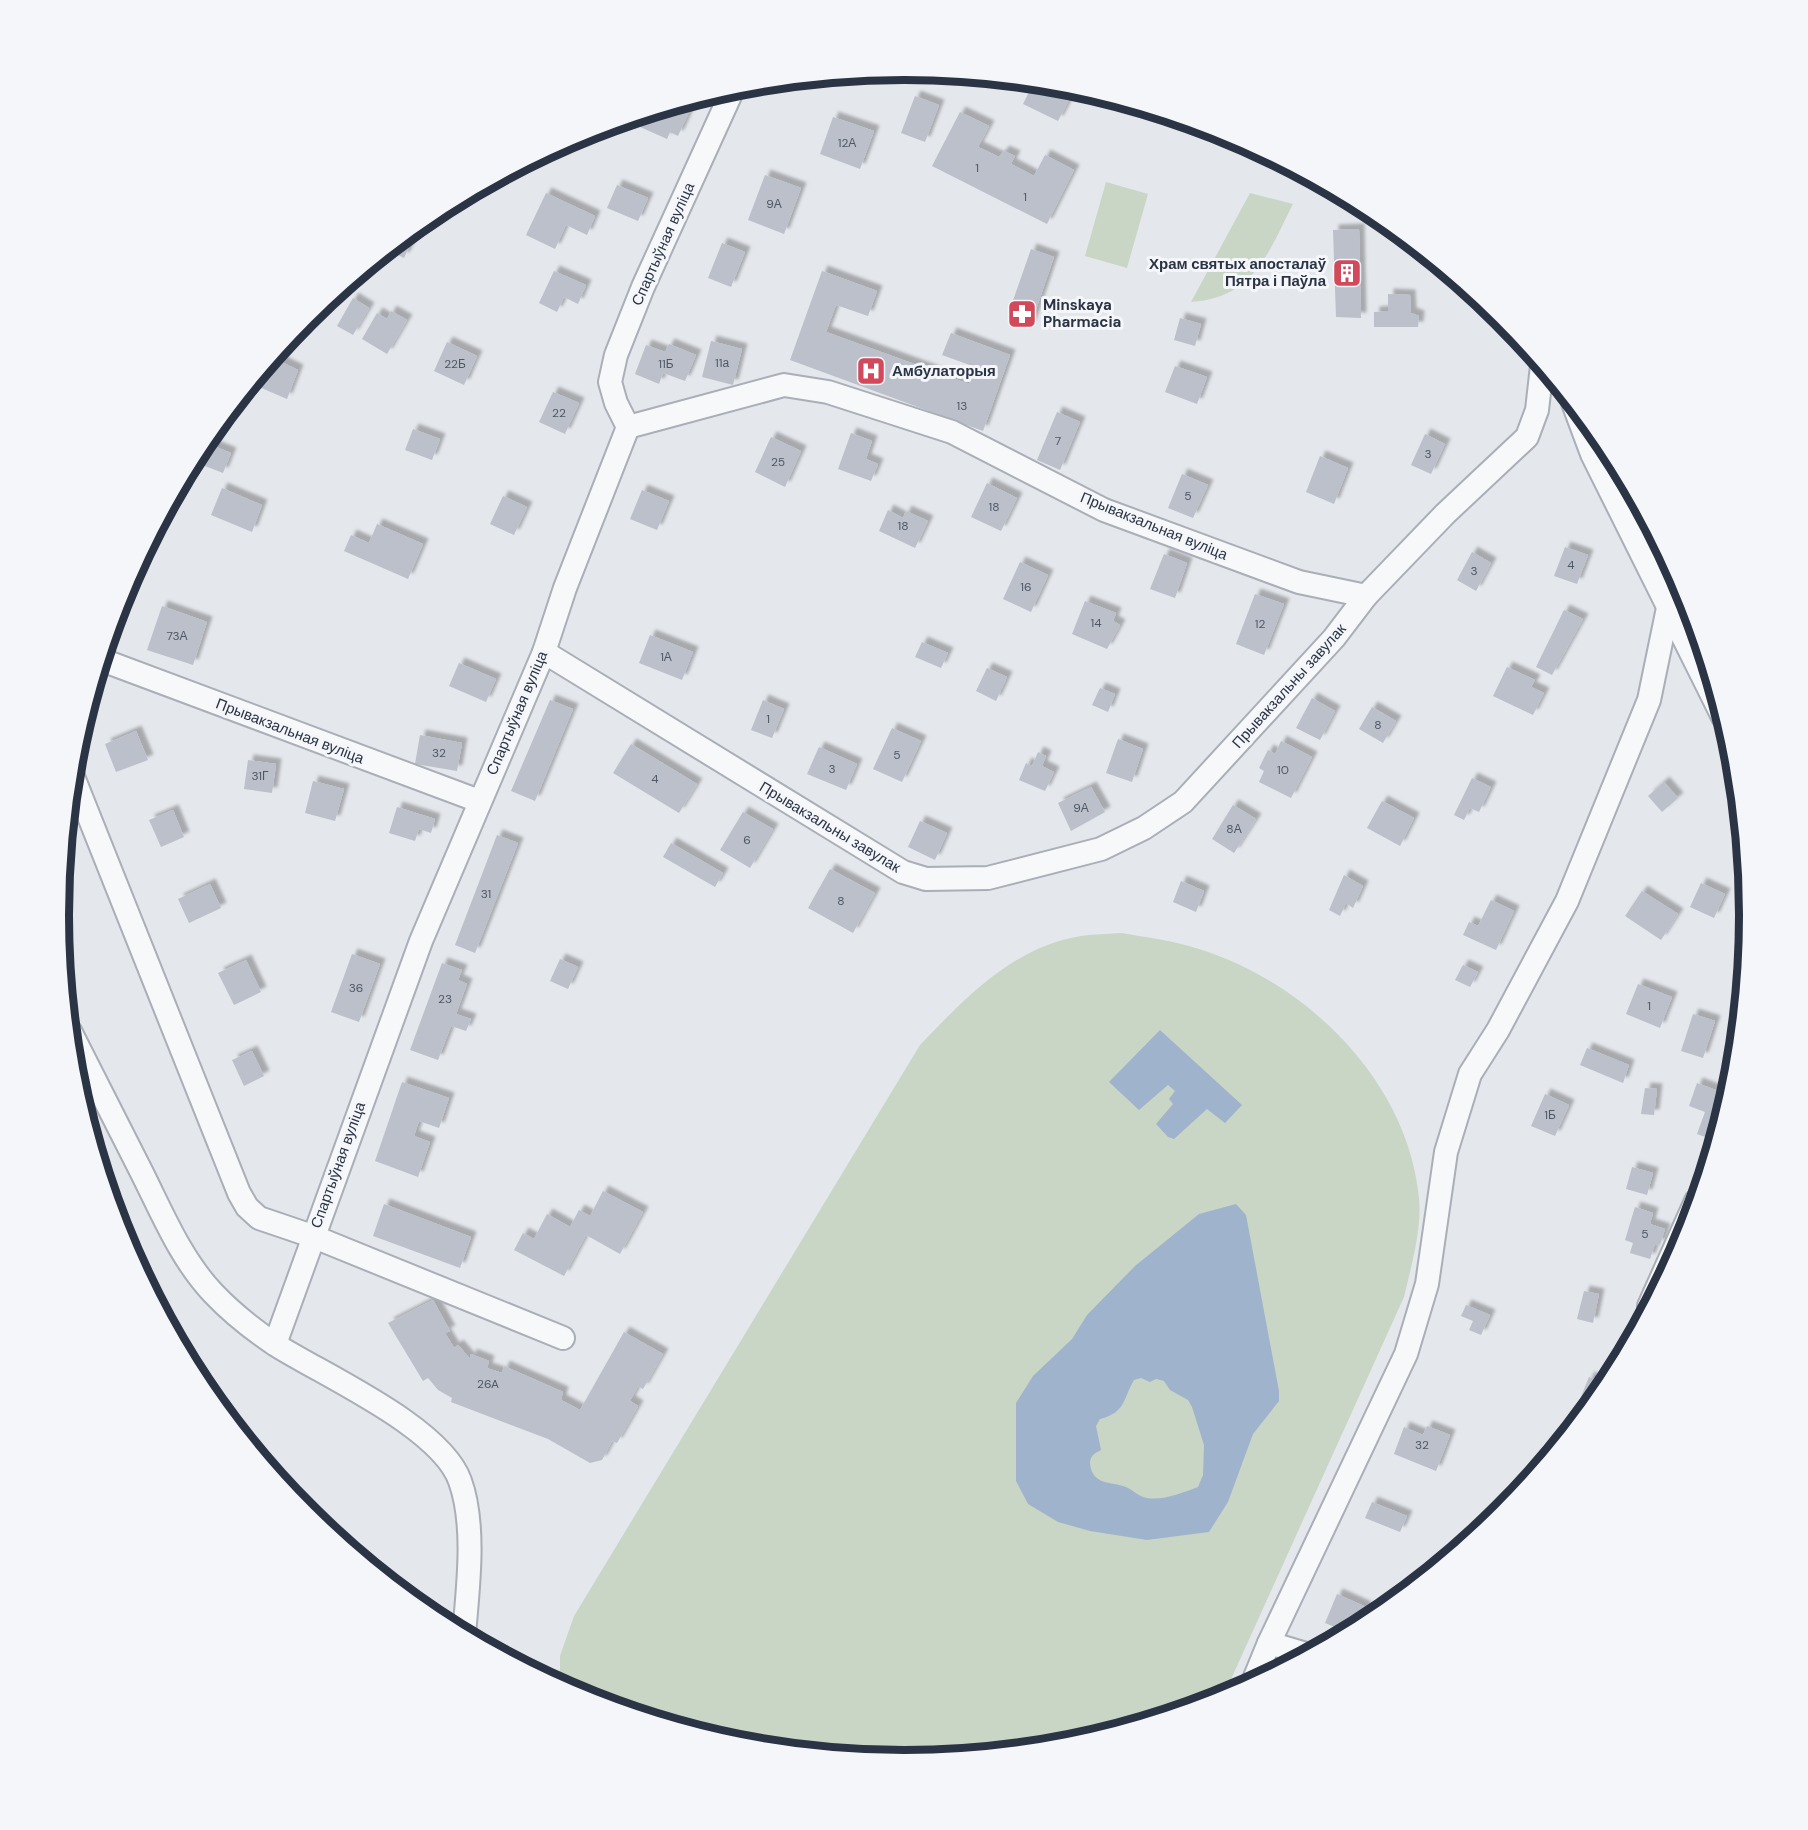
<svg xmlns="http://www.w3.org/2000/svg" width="1808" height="1830" font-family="'DM Sans',sans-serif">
	<defs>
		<filter id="shadow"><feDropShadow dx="5.5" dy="-5.5" stdDeviation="1.5" flood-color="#0004"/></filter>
	</defs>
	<rect width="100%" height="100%" fill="#e4e7ec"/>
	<g fill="#c9d6c5">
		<polygon points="1106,182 1148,194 1127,268 1085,256"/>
		<path d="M1250,193L1293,204C1268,253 1254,298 1191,302Z"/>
		<path d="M1122,933C1144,937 1168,940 1189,946C1302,977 1408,1079 1419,1198C1422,1231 1411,1266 1404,1297L1223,1697L1069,1744L904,1760L739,1744L580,1696L560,1685V1656L574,1616L920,1045C965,998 1013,947 1081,936C1094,934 1109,934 1122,933Z"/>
	</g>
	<g fill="#9fb4cc" fill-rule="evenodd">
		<polygon points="1160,1030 1242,1105 1225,1123 1207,1109 1174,1139 1168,1137 1156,1124 1173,1104 1169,1099 1175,1091 1168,1085 1139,1110 1109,1082"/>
		<path d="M1236,1204L1246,1215L1279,1391V1401L1253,1434L1228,1502L1209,1532L1147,1540L1090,1531L1058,1522L1028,1504L1016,1481V1403L1033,1376L1072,1339L1087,1315L1135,1266L1199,1214ZM1141,1378L1150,1382L1156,1379L1164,1381L1170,1390L1188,1400L1192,1407L1204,1445L1203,1475L1198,1487C1184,1492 1163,1501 1147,1498C1139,1497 1133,1490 1126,1487C1111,1481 1092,1486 1090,1463C1090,1456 1095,1453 1101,1450L1096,1426L1100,1419C1126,1412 1122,1401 1134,1380Z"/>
	</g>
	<g fill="#bbc0ca" filter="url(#shadow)">
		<polygon points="1034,82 1075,88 1058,121 1023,104"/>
		<polygon points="915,96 939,105 925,142 901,133"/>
		<polygon points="695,99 678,136 670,132 667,139 638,126 643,115"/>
		<polygon points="960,112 989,126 978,147 999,157 1004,151 1015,156 1011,164 1034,176 1045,155 1074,170 1047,224 932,166"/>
		<polygon points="833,117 874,131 860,169 820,154"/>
		<polygon points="765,175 801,188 784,234 748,220"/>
		<polygon points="617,185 648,198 638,221 607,208"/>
		<polygon points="546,193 595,216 587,235 566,225 555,249 526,235"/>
		<polygon points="415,228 417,229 404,258 388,250"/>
		<polygon points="1359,229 1361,318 1336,317 1333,230"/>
		<polygon points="722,243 745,252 731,287 708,278"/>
		<polygon points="1031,249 1054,257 1030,327 1016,322 1018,315 1009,312"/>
		<polygon points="554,271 586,285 578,304 564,297 557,312 539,303"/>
		<polygon points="822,271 877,291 868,316 836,305 826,332 969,384 975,367 942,355 951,333 1010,355 983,431 790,360"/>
		<polygon points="1388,294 1410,295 1411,313 1419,316 1418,327 1374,327 1374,312 1388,311"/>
		<polygon points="353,298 369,308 353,335 337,326"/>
		<polygon points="391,311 407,320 387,354 362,339 377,313 387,319"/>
		<polygon points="1180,318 1201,324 1195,346 1174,340"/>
		<polygon points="711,341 742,349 733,385 702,377"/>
		<polygon points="447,342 477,356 464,385 434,371"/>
		<polygon points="669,344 696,355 685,381 663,373 659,384 635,374 646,345 665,352"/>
		<polygon points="273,358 298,370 287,399 252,384"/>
		<polygon points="1175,366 1207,377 1197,404 1165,392"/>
		<polygon points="553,392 579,403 565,434 539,422"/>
		<polygon points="1057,412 1080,422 1060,470 1037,460"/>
		<polygon points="413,429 440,439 432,460 405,450"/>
		<polygon points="851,433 872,441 866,459 878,464 871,481 838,469"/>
		<polygon points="1425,434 1445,444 1431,474 1411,465"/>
		<polygon points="771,437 801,451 785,487 755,472"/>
		<polygon points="204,442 231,453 223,473 192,461"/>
		<polygon points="1320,456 1348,468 1334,504 1306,492"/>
		<polygon points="1182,474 1208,485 1193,518 1168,508"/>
		<polygon points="987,483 1017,498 1001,531 971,517"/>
		<polygon points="222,488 262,505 252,532 211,515"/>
		<polygon points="642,490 669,501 657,530 630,519"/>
		<polygon points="503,496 527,507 514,535 490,524"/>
		<polygon points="888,510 903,518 906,511 928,521 915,548 879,531"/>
		<polygon points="377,524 423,544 408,579 344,551 351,535 369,543"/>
		<polygon points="1565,547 1588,555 1577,584 1554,576"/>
		<polygon points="1472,552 1491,563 1476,591 1457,580"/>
		<polygon points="1164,554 1187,563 1175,598 1150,589"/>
		<polygon points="1020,562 1048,575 1031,612 1003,599"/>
		<polygon points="1255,594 1284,604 1264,655 1236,644"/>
		<polygon points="1085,601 1116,613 1113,621 1120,625 1107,649 1072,634"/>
		<polygon points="162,606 207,622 193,665 147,650"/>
		<polygon points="1564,610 1583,619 1552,675 1536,667"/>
		<polygon points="650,635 693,652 682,680 639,663"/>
		<polygon points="922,642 948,653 941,668 915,657"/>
		<polygon points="459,663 496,679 486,702 449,686"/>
		<polygon points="1507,667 1535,680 1531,687 1544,693 1533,715 1493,696"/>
		<polygon points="987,668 1007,677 996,701 976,691"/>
		<polygon points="1100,688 1115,694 1108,712 1092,705"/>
		<polygon points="1312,698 1335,711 1320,740 1296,728"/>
		<polygon points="550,700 573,709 535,801 511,791"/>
		<polygon points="763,700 784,709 772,738 751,730"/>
		<polygon points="1372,707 1396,721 1383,743 1359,729"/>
		<polygon points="892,728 921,741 902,782 873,769"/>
		<polygon points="136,731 148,760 116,772 105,744"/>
		<polygon points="420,735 462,743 457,771 415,764"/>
		<polygon points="1118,739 1143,749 1132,782 1106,773"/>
		<polygon points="1281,741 1312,757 1291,798 1259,782 1264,771 1259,768 1268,750 1275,754"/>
		<polygon points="631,744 697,784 679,813 613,773"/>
		<polygon points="819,747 857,764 846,790 807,774"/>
		<polygon points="1038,752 1046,756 1042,766 1054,772 1045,791 1019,780 1026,763 1032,766"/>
		<polygon points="248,760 276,764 272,793 244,789"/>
		<polygon points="1472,778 1491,787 1479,812 1470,808 1464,820 1454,815"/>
		<polygon points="313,781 344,789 335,821 305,813"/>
		<polygon points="1664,782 1678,798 1662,812 1648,796"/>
		<polygon points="1091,787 1105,812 1071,831 1058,803"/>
		<polygon points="1382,801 1414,818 1400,846 1367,828"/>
		<polygon points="1233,805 1256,819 1234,853 1212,839"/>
		<polygon points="397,807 435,819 431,833 419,829 415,841 389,833"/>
		<polygon points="173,810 184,837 161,847 149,820"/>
		<polygon points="743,812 773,829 750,868 720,850"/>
		<polygon points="920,821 947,833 935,860 908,847"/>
		<polygon points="497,835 518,843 475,953 455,945"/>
		<polygon points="671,843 723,873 715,887 663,857"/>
		<polygon points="830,869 875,893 853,933 808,908"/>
		<polygon points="1344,875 1363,886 1353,908 1346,903 1340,916 1329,910"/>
		<polygon points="1181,881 1204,891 1196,912 1173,902"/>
		<polygon points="1701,883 1725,894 1714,918 1690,907"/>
		<polygon points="210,884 221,908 189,923 178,899"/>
		<polygon points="1642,891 1678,914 1661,940 1625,916"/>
		<polygon points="1491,900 1514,911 1496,950 1463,935 1469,922 1478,926"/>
		<polygon points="352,954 380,964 359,1022 331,1012"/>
		<polygon points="560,959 578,967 568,989 550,981"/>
		<polygon points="246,960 261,992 234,1005 218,973"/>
		<polygon points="442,963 462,970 458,980 467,984 456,1014 471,1019 466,1031 451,1026 438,1060 410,1050"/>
		<polygon points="1463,965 1478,972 1470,987 1455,980"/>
		<polygon points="1638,984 1672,997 1660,1028 1626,1014"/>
		<polygon points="1693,1014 1715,1021 1703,1058 1681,1051"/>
		<polygon points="1587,1048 1629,1065 1623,1083 1580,1065"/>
		<polygon points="252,1051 264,1076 244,1086 232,1060"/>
		<polygon points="402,1082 449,1098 439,1128 419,1121 414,1136 430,1142 418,1177 375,1161"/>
		<polygon points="1697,1083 1729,1095 1722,1119 1719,1118 1711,1139 1697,1134 1705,1112 1689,1106"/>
		<polygon points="1645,1088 1657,1089 1654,1115 1641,1114"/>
		<polygon points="1545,1094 1569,1105 1555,1136 1531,1126"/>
		<polygon points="1632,1167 1653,1173 1647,1195 1626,1189"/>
		<polygon points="603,1191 643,1212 620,1254 586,1235 564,1276 514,1250 523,1233 534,1239 547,1214 570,1227 579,1210 590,1216"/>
		<polygon points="384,1204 471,1237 460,1268 373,1236"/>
		<polygon points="1635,1207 1653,1213 1650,1224 1665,1229 1660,1245 1655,1244 1650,1259 1630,1253 1633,1243 1625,1240"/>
		<polygon points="1584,1291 1599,1294 1593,1323 1577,1319"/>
		<polygon points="433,1300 450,1331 445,1333 454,1348 458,1345 470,1359 471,1354 489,1361 487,1368 502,1373 504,1366 563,1392 561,1400 580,1410 624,1332 663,1354 643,1389 638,1386 630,1401 638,1406 617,1443 612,1441 602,1460 590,1463 548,1439 451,1402 452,1398 438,1390 428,1378 423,1381 388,1323"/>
		<polygon points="1466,1305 1490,1315 1481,1335 1469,1330 1473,1321 1461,1316"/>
		<polygon points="1589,1377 1607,1384 1588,1408 1578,1404"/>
		<polygon points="1427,1426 1450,1435 1436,1471 1394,1454 1404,1427 1423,1435"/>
		<polygon points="1372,1502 1407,1516 1400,1532 1365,1518"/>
		<polygon points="1337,1594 1366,1607 1357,1627 1347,1632 1325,1623"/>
	</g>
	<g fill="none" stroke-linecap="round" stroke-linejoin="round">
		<g stroke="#a9aeb7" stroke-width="26">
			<g id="minor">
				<polyline points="1573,403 1592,454 1723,717"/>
				<polyline points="628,427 784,385 828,392 952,432 1104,510 1299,582 1366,596 1445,514 1527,437 1537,410 1542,366"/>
				<polyline points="544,652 903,872 926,879 988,878 1101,849 1144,828 1183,802 1334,638 1366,596"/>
				<polyline points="102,660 479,801"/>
				<polyline points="72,774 239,1193 247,1207 259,1218 312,1236 563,1338"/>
				<path d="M70,1031C94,1078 118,1125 142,1173C163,1215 181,1259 213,1293C231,1312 255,1331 276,1345C325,1376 441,1427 460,1481C476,1525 468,1588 464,1634"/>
				<polyline points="1649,1306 1696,1201"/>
				<polyline points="275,1344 421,941 544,652 565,588 628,427 616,403 610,382 616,355 643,287 734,87"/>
				<polyline points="1269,1643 1406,1354 1427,1284 1446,1152 1470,1074 1498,1030 1567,901 1649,700 1668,608"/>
				<polyline points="1253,1682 1269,1643 1306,1654"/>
			</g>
		</g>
		<use href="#minor" stroke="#f7f8fa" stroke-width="22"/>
	</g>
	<defs>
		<g id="building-square" transform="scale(1.5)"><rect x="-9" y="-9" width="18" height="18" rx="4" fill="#d1495b" stroke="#f4f6f9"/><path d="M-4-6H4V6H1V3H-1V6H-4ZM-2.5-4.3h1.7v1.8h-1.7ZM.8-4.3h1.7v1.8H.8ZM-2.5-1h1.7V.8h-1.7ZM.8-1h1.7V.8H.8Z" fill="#fff"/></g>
		<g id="pharmacy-square" transform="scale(1.5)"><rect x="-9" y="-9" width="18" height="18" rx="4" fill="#d1495b" stroke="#f4f6f9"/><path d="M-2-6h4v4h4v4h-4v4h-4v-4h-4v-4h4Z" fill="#fff"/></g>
		<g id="hospital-square" transform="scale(1.5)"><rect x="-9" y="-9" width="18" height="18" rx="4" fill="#d1495b" stroke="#f4f6f9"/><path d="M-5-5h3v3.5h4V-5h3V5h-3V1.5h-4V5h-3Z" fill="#fff"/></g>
	</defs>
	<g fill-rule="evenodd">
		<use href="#building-square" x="1347" y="273"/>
		<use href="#pharmacy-square" x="1022" y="314"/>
		<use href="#hospital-square" x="871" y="371"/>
	</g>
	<g text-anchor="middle" stroke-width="6" stroke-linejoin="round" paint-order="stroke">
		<g font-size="12" fill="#4f5766">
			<text x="847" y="147">12А</text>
			<text x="977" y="172">1</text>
			<text x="1025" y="201">1</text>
			<text x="774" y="208">9А</text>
			<text x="722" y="367">11а</text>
			<text x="455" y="368">22Б</text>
			<text x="666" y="368">11Б</text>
			<text x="962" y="410">13</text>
			<text x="559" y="417">22</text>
			<text x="1058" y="445">7</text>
			<text x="1428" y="458">3</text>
			<text x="778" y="466">25</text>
			<text x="1188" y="500">5</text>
			<text x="994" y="511">18</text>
			<text x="903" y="530">18</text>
			<text x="1571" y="569">4</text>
			<text x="1474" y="575">3</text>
			<text x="1026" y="591">16</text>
			<text x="1096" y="627">14</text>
			<text x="1260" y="628">12</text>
			<text x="177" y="640">73А</text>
			<text x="666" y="661">1А</text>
			<text x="768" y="723">1</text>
			<text x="1378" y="729">8</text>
			<text x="439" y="757">32</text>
			<text x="897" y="759">5</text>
			<text x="832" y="773">3</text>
			<text x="1283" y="774">10</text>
			<text x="260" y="780">31Г</text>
			<text x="655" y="783">4</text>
			<text x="1081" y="812">9А</text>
			<text x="1234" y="833">8А</text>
			<text x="747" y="844">6</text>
			<text x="486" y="898">31</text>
			<text x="841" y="905">8</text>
			<text x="356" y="992">36</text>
			<text x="445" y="1003">23</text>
			<text x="1649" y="1010">1</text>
			<text x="1550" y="1119">1Б</text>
			<text x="1645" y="1238">5</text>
			<text x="488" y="1388">26A</text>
			<text x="1422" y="1449">32</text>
		</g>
		<g font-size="15" fill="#2b3445" stroke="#f4f6f9">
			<text transform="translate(663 244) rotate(-66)" y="5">Спартыўная вуліца</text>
			<text transform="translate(1154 526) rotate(22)" y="5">Прывакзальная вуліца</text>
			<text transform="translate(1289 686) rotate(-48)" y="5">Прывакзальны завулак</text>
			<text transform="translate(517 713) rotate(-67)" y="5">Спартыўная вуліца</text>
			<text transform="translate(290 731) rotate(21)" y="5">Прывакзальная вуліца</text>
			<text transform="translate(830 827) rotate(31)" y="5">Прывакзальны завулак</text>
			<text transform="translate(338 1165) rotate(-70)" y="5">Спартыўная вуліца</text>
		</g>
		<g font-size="15" font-weight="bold" fill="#2b3445" stroke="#f4f6f9" text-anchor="start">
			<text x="1326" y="269" text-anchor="end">Храм святых апосталаў<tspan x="1326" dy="17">Пятра і Паўла</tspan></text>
			<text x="1043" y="310">Minskaya<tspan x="1043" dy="17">Pharmacia</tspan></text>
			<text x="892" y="376">Амбулаторыя</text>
		</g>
	</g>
	<path d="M0 0H1808V1830H0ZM69 915a835 835 0 1 1 1670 0a835 835 0 1 1-1670 0Z" fill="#f4f6f9" fill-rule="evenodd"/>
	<path fill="none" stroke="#2b3445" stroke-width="8" d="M69 915a835 835 0 1 1 1670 0a835 835 0 1 1-1670 0Z"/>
</svg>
